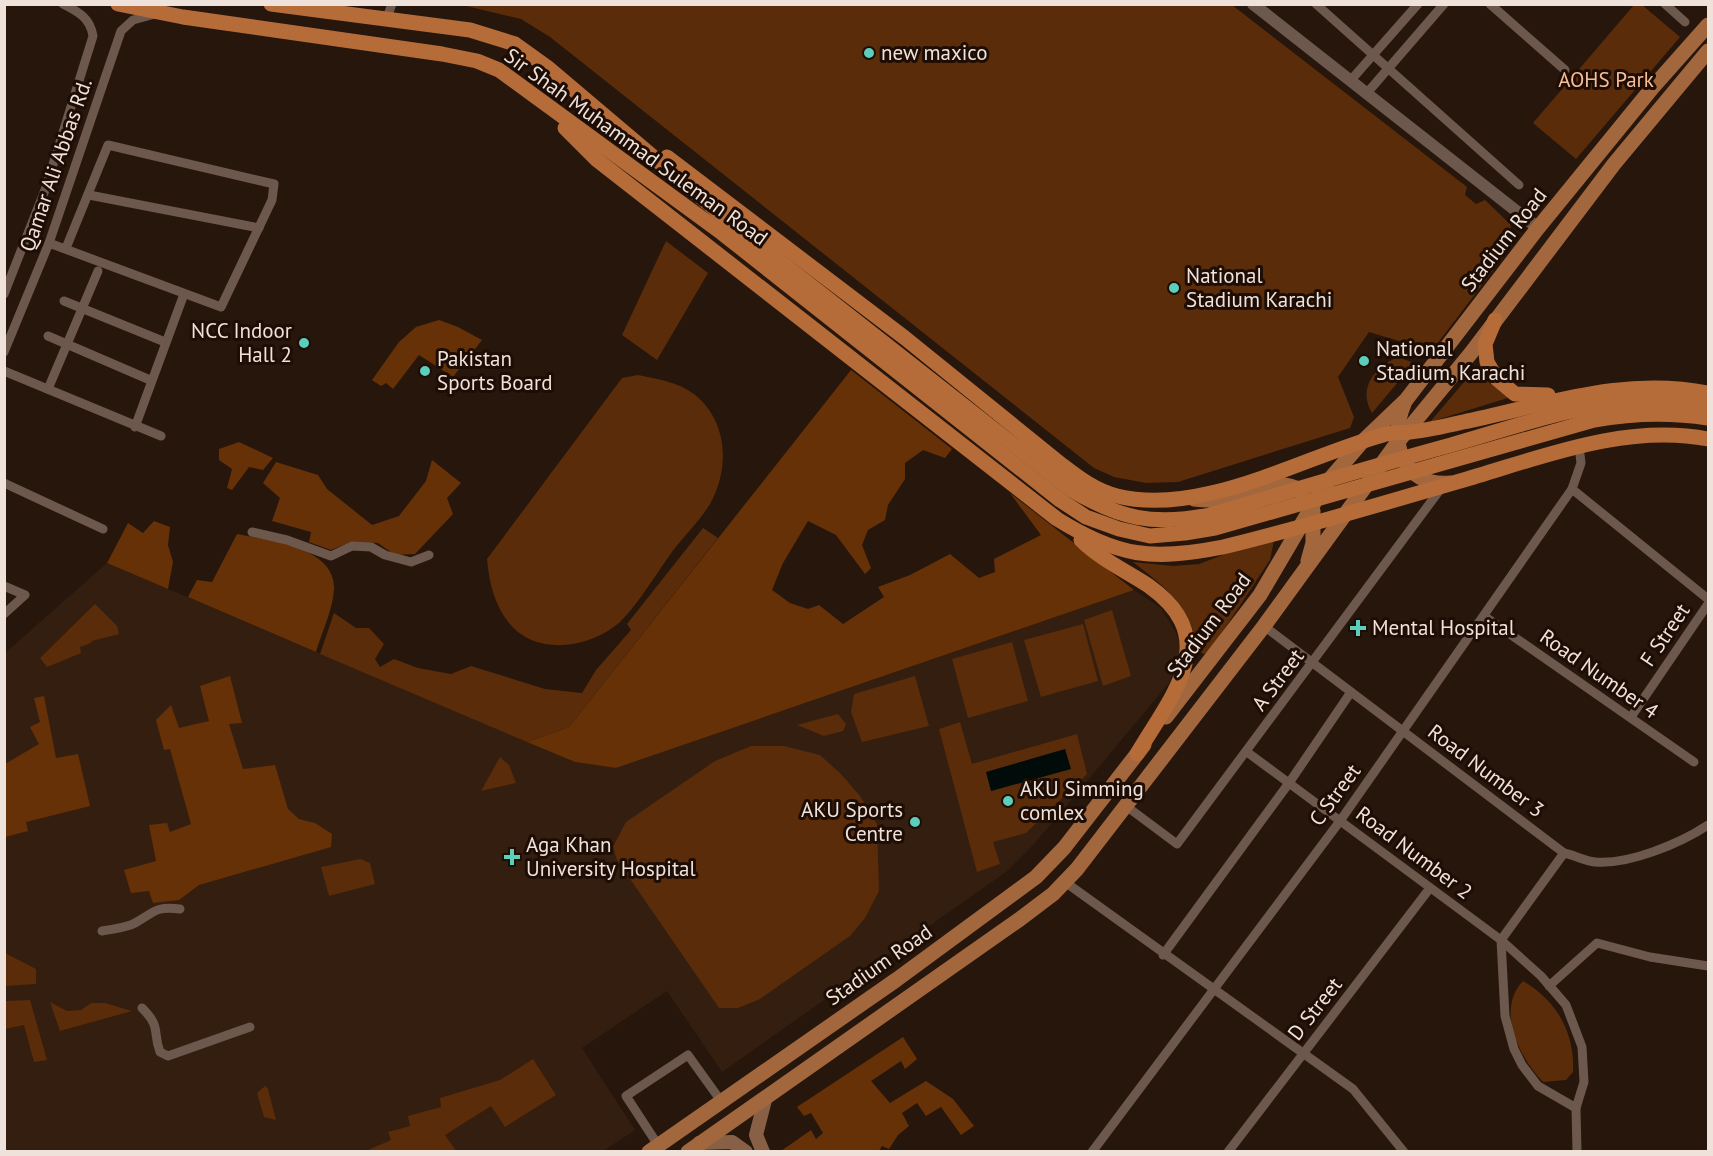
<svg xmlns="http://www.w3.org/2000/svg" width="1713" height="1156" font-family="'PT Sans',sans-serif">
	<rect width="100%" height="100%" fill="#27160c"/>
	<polygon fill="#341e0f" points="107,563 575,762 616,768 1134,590 1161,608 1176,633 1182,651 1169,683 1035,843 1006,872 722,1072 667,991 582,1048 635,1130 602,1152 5,1151 4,654"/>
	<g fill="#5a2c09">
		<polygon points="462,5 1232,5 1467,187 1465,195 1476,204 1485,200 1510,224 1514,243 1437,344 1402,342 1369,332 1338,377 1354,417 1350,428 1178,482 1146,483 1114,477 1094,468 550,37 521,19"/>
		<polygon points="1634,5 1642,5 1680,37 1576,159 1533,123"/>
		<polygon points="666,241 708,273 657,360 622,335"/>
		<path d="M1398,357L1414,363L1372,413C1357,388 1375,367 1398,357Z"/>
		<polygon points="1480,367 1488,382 1511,397 1430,422 1476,368"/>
		<path d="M638,375C657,379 678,382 694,394C726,419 730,463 713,498C706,514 686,534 675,548C659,569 638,605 620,622C591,648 536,657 509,623C494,604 489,582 487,559L622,378Z"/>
		<polygon points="703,528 718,538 569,727 527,742 320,654 334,613 356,628 369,628 384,644 375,659 380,667 394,659 418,668 451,674 471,666 545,689 582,693 596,670 631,630 627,624"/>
		<path d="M1270,537L1274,540L1270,560L1209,652L1204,654L1198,651C1191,606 1166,588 1133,562L1173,566L1199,564Z"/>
		<polygon points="95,604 117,626 119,634 92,641 91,643 80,647 81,653 47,667 40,658"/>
		<polygon points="1112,610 1131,676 1103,686 1084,620"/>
		<polygon points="1083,624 1098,681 1041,697 1024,640"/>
		<polygon points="1012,642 1028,701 968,718 952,659"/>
		<polygon points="915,676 929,726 862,742 851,712 854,694"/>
		<polygon points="838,714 846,724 843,731 824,736 797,725"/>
		<polygon points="960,722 972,764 1077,734 1087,774 1026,833 993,842 1000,864 977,872 939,729"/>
		<polygon points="751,746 784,746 820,755 841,774 860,796 877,824 879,891 865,918 850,936 760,999 738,1008 719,1008 617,860 613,847 626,822 715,761"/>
		<polygon points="500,757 509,765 516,783 481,791"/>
		<polygon points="360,859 370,863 375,884 329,896 321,867"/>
		<polygon points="5,953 36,969 36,984 5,986"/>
		<path d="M1523,981C1557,1001 1575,1033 1573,1072L1566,1080L1543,1082C1520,1058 1495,1010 1523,981Z"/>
		<polygon points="30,1000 47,1060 34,1062 24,1025 5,1029 5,1001"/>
		<polygon points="50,1002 67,1011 81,1010 91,1003 105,1003 132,1011 60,1031"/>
		<polygon points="533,1059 556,1095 505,1127 491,1106 445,1135 456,1151 366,1151 391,1140 388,1132 410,1126 408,1116 441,1107 440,1098 500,1080"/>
		<polygon points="265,1086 268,1089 276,1120 264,1117 257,1093"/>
	</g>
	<g fill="#663107">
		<polygon points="439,320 458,327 482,340 453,377 419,355 393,389 386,383 381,386 372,380 399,342 416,327"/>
		<polygon points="851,370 952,449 945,458 923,450 905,463 905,479 888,505 885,520 868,530 862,545 871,568 865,574 836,535 808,521 783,563 772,590 790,603 808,609 819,605 843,624 884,597 878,587 910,575 950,554 979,578 995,572 994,559 1041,535 1010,493 1134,590 616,768 575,762 527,742 569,727"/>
		<polygon points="239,442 273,458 263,470 249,467 232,490 227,488 232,469 219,460 219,449"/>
		<polygon points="432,460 461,483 447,498 453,514 415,554 395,555 378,543 351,542 331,550 309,542 311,532 272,521 280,498 263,483 276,462 318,475 327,489 372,525 399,516 426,481"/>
		<polygon points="154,521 170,527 168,545 173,562 168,589 107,563 128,523 143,533"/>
		<path d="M237,534C267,540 336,547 334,589C333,609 322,632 316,652L188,597L197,580L212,582Z"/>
		<polygon points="230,676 242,723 229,724 243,769 275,765 288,809 299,819 315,823 332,834 331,847 199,885 179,900 153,903 149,891 131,893 124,870 156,861 149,825 167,823 170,832 191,824 170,749 164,750 156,720 171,705 179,728 209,721 200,686"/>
		<polygon points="44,696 56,758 78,754 90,806 26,822 28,831 5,837 5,764 39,744 30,727 40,722 34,698"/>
		<polygon points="903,1037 917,1059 905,1069 901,1061 871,1081 890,1103 926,1081 953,1099 974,1126 961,1135 941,1107 926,1116 917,1103 902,1113 909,1126 898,1135 889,1149 882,1146 879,1151 781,1151 811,1130 816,1139 823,1133 811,1113 804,1116 797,1107"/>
	</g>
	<polygon fill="#010b09" points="1065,749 1071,769 991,791 986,772"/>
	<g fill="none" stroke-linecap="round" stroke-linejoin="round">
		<g stroke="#6c584c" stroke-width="9">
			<polyline points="1316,4 1519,185"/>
			<polyline points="1490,4 1565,70"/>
			<polyline points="1665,4 1685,22"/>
			<polyline points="386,20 392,4"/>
			<polyline points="1351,80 1418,4"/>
			<polyline points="1367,93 1444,4"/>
			<polyline points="89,195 259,228"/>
			<polyline points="49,243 221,307 272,200 274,184 108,145 66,248"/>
			<path d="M4,294L45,190L93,36C90,18 79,12 63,4"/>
			<polyline points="64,301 165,342"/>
			<polyline points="48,336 150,380"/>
			<polyline points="4,352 49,243 121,31 133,20 155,14"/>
			<polyline points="4,371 161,436"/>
			<polyline points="48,389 98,271"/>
			<polyline points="135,427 184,294"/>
			<polyline points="4,483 103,529"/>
			<polyline points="1572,489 1708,599"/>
			<polyline points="252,532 287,540 331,556 352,546 371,547 385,555 411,562 429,555"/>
			<polyline points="4,586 25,595 4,614"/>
			<polyline points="1484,616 1694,762"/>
			<path d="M1264,626L1564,853C1574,855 1585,861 1595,862C1629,865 1681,843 1708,825"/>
			<polyline points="1631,717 1708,604"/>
			<polyline points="1247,752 1501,940 1541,976 1566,1005 1582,1047 1584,1082 1576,1108 1577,1152"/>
			<polyline points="1126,806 1177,844 1442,487"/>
			<polyline points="1564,853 1501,940 1505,1016 1514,1049 1522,1065 1538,1086 1576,1108"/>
			<polyline points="1065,882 1353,1089 1404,1152"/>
			<path d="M102,931C112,929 126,928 135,923C155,912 155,906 180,909"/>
			<polyline points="1163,955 1289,783 1351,692"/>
			<polyline points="1549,986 1597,943 1650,957 1708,966"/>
			<path d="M142,1008C162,1028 152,1031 160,1052L168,1056L250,1027"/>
			<polyline points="658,1145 626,1096 688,1055 721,1101"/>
			<polyline points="1092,1152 1340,821 1572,489 1581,463 1579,446"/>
			<polyline points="1228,1152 1430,888"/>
		</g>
		<polyline stroke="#6c584c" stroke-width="12" points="1253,4 1538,228"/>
		<g stroke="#876045" stroke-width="14">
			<polyline points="699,1143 732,1142 746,1152"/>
			<polyline points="763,1152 756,1135 765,1100"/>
		</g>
		<g stroke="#a3673e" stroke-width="15">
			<path d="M1404,404C1388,441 1402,487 1450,483"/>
			<path d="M1194,499C1202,500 1211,501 1218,499C1245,493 1276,475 1302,491"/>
			<polyline points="1308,561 1313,543 1313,511"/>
			<polyline points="1166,717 1260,595 1324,486 1361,443 1406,400 1538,228 1653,87 1708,25"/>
			<polyline points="649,1152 896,980 1036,877 1064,848 1144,745"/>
			<polyline points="688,1152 1020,919 1053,894 1077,869 1264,626 1397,443 1471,353 1614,164 1708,51"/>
		</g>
		<g stroke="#b56c39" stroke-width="15">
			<path d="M118,4L183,17L442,54L477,61L499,70L722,233L1060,500L1086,517L1119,529L1150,536L1185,533L1215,528L1594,420C1633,413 1669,412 1708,418"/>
			<path d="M271,4L470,30L515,44L547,67L730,222L1070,489C1120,519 1153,526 1210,515C1290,491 1370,467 1451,445C1535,421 1620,388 1708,406"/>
			<path d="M565,128L596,159L1057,519C1118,557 1152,561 1223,547C1302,528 1381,504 1460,481C1540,458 1624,423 1708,439"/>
			<path d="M667,157L905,338L1062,465C1079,478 1096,491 1117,496C1201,517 1303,457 1383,435C1392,432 1401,433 1410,432C1428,430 1446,426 1463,422C1546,405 1622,376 1708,393"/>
			<polyline points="1495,320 1485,344 1487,362 1497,379 1515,394 1548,395"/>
			<path d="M1081,540C1100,559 1126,571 1149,586C1224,639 1171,696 1137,754"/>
		</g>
	</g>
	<g fill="#5bcebc" stroke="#1d0d04" stroke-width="2">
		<circle cx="869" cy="53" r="6"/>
		<circle cx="1174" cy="288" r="6"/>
		<circle cx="304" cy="343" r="6"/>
		<circle cx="1364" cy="361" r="6"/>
		<circle cx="425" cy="371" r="6"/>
		<path d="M1355 619h6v6h6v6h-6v6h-6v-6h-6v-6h6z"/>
		<circle cx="1008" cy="801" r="6"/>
		<circle cx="915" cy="822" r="6"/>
		<path d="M509 848h6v6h6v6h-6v6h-6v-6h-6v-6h6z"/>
	</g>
	<g text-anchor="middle" stroke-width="6" stroke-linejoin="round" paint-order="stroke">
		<g font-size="21" fill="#eee2db" stroke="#1d0d04" text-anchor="start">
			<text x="881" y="60">new maxico</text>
			<text x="1186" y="283">National<tspan x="1186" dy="24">Stadium Karachi</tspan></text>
			<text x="292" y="338" text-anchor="end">NCC Indoor<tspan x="292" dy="24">Hall 2</tspan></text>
			<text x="1376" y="356">National<tspan x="1376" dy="24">Stadium, Karachi</tspan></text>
			<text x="437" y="366">Pakistan<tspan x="437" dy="24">Sports Board</tspan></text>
			<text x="1372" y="635">Mental Hospital</text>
			<text x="1020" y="796">AKU Simming<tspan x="1020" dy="24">comlex</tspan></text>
			<text x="903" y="817" text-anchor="end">AKU Sports<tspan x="903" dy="24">Centre</tspan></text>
			<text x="526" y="852">Aga Khan<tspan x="526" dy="24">University Hospital</tspan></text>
		</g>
		<g font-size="21" fill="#f8bc97" stroke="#1d0d04">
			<text x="1606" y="87">AOHS Park</text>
		</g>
		<g font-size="21" fill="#eee2db" stroke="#1d0d04">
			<text transform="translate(636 147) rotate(36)" y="7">Sir Shah Muhammad Suleman Road</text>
			<text transform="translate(56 165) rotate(-71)" y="7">Qamar Ali Abbas Rd.</text>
			<text transform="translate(1504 240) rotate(-52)" y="7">Stadium Road</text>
			<text transform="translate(1209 625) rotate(-53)" y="7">Stadium Road</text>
			<text transform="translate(1665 635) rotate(-56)" y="7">F Street</text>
			<text transform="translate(1599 674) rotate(35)" y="7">Road Number 4</text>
			<text transform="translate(1278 680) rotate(-53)" y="7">A Street</text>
			<text transform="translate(1486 771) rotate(37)" y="7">Road Number 3</text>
			<text transform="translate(1335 795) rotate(-54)" y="7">C Street</text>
			<text transform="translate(1414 853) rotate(37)" y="7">Road Number 2</text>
			<text transform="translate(879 965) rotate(-35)" y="7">Stadium Road</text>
			<text transform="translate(1315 1009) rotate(-52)" y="7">D Street</text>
		</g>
	</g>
	<rect width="1713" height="1156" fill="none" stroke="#eee2db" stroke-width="12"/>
</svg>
